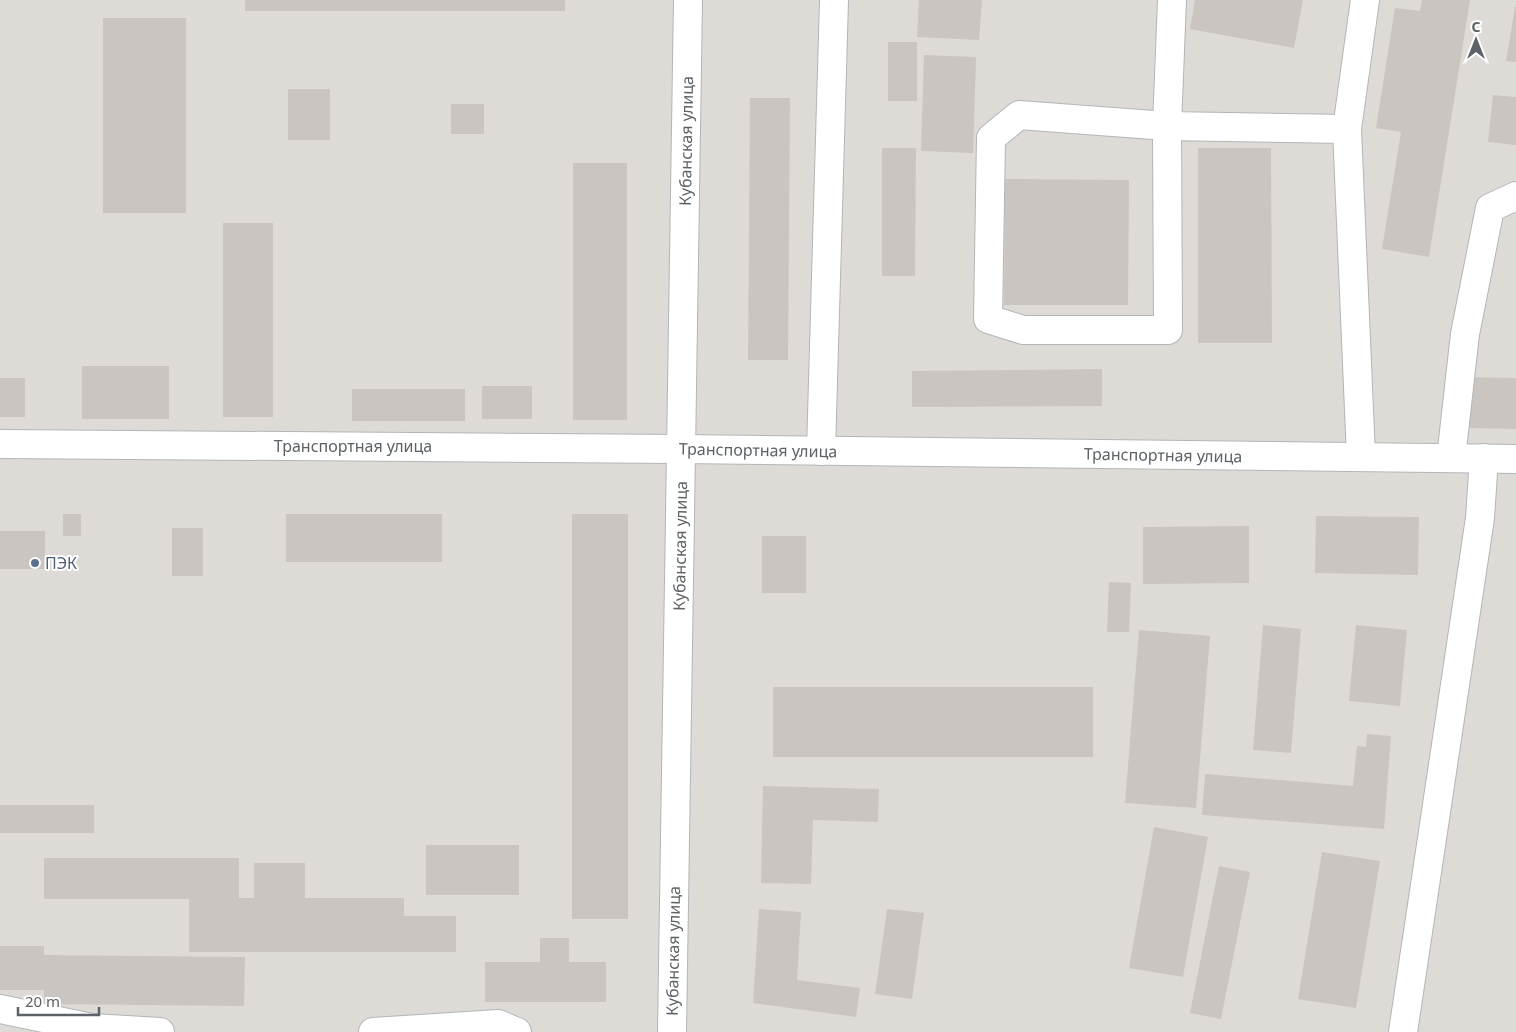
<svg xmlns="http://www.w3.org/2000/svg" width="1516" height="1032" font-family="'Noto Sans',sans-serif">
	<rect width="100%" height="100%" fill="#efeae4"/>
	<rect fill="#dedad6" x="0" y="0" width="1516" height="1032"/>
	<g fill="#cac5c1">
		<rect x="245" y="0" width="320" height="11"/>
		<polygon points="919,0 982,0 979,40 917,37"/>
		<polygon points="1195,0 1303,0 1294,48 1190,29"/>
		<polygon points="1422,0 1470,0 1429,257 1382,249 1401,132 1376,128 1395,8 1420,11"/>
		<polygon points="1515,7 1516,7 1516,62 1506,61"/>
		<rect x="103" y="18" width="83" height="195"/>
		<rect x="888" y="42" width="29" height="59"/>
		<polygon points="924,55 976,57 973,153 921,151"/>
		<rect x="288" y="89" width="42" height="51"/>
		<polygon points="1493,95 1516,97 1516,145 1488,142"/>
		<polygon points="750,98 790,98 788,360 748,360"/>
		<rect x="451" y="104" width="33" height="30"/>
		<polygon points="882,148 916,148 915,276 882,276"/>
		<polygon points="1198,148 1271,148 1272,343 1198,343"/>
		<rect x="573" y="163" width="54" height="257"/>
		<polygon points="1005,179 1129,180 1128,305 1004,305"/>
		<rect x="223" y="223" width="50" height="194"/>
		<rect x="82" y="366" width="87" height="53"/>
		<polygon points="1102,369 1102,406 912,407 912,371"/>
		<polygon points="1467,377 1516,378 1516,429 1466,428"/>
		<rect x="0" y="378" width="25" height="39"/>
		<rect x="482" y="386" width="50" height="33"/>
		<rect x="352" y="389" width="113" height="32"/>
		<rect x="63" y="514" width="18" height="22"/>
		<rect x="286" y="514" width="156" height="48"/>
		<rect x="572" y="514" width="56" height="405"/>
		<polygon points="1316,516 1419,517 1418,575 1315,573"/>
		<polygon points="1249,526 1249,583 1143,584 1143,527"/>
		<rect x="172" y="528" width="31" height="48"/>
		<rect x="0" y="531" width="45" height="38"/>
		<rect x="762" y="536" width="44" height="57"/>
		<polygon points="1109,582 1131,583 1129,632 1107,632"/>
		<polygon points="1263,625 1301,629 1291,753 1253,750"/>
		<polygon points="1356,625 1407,630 1400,706 1349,701"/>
		<polygon points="1139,630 1210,636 1196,808 1125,803"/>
		<rect x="773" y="687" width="320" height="70"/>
		<polygon points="1367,734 1391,736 1384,829 1202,815 1205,774 1353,786 1357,746 1366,747"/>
		<polygon points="763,786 879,789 878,822 813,820 811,884 761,883"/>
		<rect x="0" y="805" width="94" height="28"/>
		<polygon points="1154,827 1208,837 1183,977 1129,968"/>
		<rect x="426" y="845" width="93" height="50"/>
		<polygon points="1322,852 1380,861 1356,1008 1298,999"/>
		<polygon points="44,858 239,858 239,898 254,898 254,863 305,863 305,898 404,898 404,916 456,916 456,952 189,952 189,899 44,899"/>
		<polygon points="1219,866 1250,872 1221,1019 1190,1013"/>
		<polygon points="759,909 801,912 797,980 860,988 856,1017 753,1003"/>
		<polygon points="887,909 924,913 912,999 875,994"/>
		<polygon points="540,938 569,938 569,962 606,962 606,1002 485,1002 485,962 540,962"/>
		<polygon points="0,946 44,946 44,955 245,957 244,1006 44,1004 44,990 0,990"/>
	</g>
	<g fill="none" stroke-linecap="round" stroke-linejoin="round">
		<g stroke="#b2b6b9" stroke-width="30">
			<g id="minor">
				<polyline points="1172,0 1167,126 1168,330 1023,330 988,319 991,138 1019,115 1167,126 1347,129"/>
				<polyline points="0,444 681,449 1516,459"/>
				<polyline points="821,451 834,0"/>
				<polyline points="1361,457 1347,129 1365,0"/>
				<polyline points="1451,458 1465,334 1490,208 1516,196"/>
				<polyline points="0,1009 92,1028 160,1032"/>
				<polyline points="373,1032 498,1024 517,1032"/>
				<polyline points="672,1032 688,0"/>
				<polyline points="1403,1032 1480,518 1484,458"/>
			</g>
		</g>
		<use href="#minor" stroke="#fff" stroke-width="28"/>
	</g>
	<circle fill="#5c6f8a" stroke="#fff" stroke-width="2" cx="35" cy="563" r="5"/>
	<g text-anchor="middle" stroke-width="4" stroke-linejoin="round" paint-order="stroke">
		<g font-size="16" fill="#5c6265" stroke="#fff">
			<text transform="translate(686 141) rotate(-89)" y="6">Кубанская улица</text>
			<text x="353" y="452">Транспортная улица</text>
			<text transform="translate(758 450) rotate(1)" y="6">Транспортная улица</text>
			<text transform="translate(1163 455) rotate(1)" y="6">Транспортная улица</text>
			<text transform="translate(680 546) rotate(-89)" y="6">Кубанская улица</text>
			<text transform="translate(673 951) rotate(-89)" y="6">Кубанская улица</text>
		</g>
		<g font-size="16" fill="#4e5e75" stroke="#fff" text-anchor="start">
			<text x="45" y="569">ПЭК</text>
		</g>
	</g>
	<g transform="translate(1476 40)" stroke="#ffffff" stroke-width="4" paint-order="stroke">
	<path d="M0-4L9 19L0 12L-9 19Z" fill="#5c6265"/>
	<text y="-8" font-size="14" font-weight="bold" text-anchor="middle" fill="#5c6265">С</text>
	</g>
	<path d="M18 1007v8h81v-8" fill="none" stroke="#5c6265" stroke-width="2.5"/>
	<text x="25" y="1007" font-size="15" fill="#5c6265" stroke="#ffffff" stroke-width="4" paint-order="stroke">20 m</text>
</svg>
